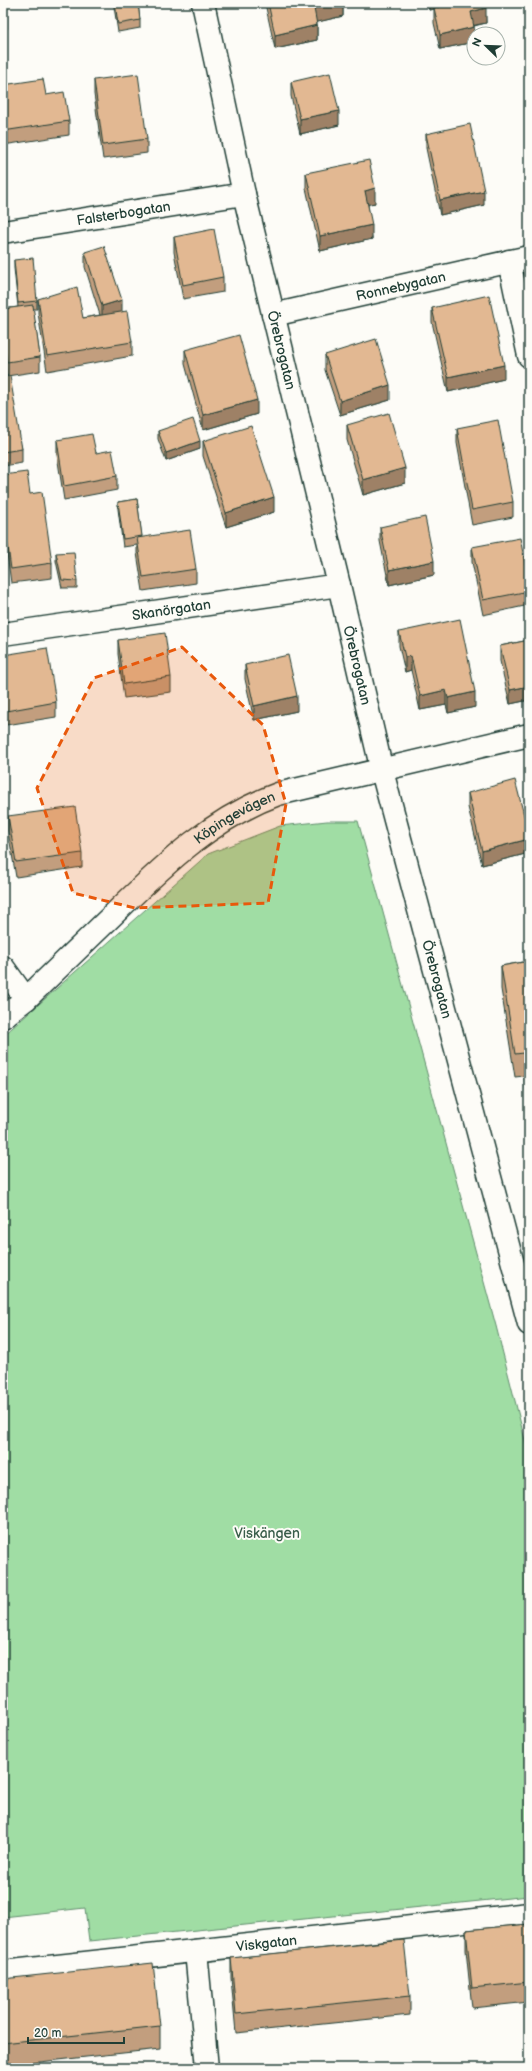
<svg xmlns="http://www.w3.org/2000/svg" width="532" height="2071" font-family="'Balsamiq Sans',sans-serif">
	<rect width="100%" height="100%" fill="#fdfcf7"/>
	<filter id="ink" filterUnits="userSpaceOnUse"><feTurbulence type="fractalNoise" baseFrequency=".025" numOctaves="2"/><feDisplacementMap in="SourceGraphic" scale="8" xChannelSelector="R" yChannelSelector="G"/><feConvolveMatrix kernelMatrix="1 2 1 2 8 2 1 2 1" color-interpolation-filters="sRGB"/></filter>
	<g filter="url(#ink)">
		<polygon fill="#a0dda4" stroke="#608d6c" points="327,821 358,821 496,1326 529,1456 529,1896 89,1941 85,1908 3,1917 3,1036 208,854 280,826"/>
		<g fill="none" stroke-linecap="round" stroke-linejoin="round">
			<g stroke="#1f3d34" stroke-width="25">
				<g id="street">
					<path id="s1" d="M203,3L244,194L339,585L382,771L529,1324"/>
					<path id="s2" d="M3,232L244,194"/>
					<polyline points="509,261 529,356"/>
					<path id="s3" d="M273,315L529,257"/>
					<path id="s4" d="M3,634L339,585"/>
					<polyline points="3,967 26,999"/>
					<path id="s5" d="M3,1017L26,999C57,969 87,940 118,910C167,862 213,818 278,794L529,735"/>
					<polyline points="196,1951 207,2068"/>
					<path id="s6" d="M3,1972L529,1914"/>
				</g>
			</g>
			<use href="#street" stroke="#fdfcf7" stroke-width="22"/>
		</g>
		<g fill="#c29e7e" stroke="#1f3d34">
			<polygon points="3,3 7,15 7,29 3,30"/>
			<polygon points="114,3 138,3 140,20 140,28 118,32 114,7"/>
			<polygon points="265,3 343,3 343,16 317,22 317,40 275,49"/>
			<polygon points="428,3 485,3 486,23 474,26 474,42 440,49 434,23 434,9 429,10"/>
			<polygon points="94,80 147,139 147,153 103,159 94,94"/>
			<polygon points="291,82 339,125 300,134 291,96"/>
			<polygon points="3,85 46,95 69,121 69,135 3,145"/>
			<polygon points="426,134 484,205 440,215 426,148"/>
			<polygon points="306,173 375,203 368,204 372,239 320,251 306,188"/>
			<polygon points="3,182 5,199 5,213 3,214"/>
			<polygon points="174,237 223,277 223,292 183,299 174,252"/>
			<polygon points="85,252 122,312 132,342 132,356 47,371 38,313 38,299 83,318 100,315 85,267"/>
			<polygon points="14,260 37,301 37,309 33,309 40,357 40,371 7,376 4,356 3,356 3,309 18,307 14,268"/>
			<polygon points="432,308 504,379 448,392 432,322"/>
			<polygon points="185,350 257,414 203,430 185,364"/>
			<polygon points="325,355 390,400 340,415 325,370"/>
			<polygon points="3,377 22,449 22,463 3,466"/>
			<polygon points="347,425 405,483 363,495 347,440"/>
			<polygon points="457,428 513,502 513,517 472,525 457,443"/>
			<polygon points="158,431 200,449 166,461 158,439"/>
			<polygon points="57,440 96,453 117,476 117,490 64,500 57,455"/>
			<polygon points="203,441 274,512 226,527 203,456"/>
			<polygon points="3,475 52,563 52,578 11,583 3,524"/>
			<polygon points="137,499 142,538 196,569 196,583 143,591 137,553 137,545 123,547 118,509 118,502"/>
			<polygon points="380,527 434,575 389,585 380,541"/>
			<polygon points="472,547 529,583 529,605 483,615 472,562"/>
			<polygon points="56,553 77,581 77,588 62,588 56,561"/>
			<polygon points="399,632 475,707 448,713 446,705 420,710 411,670 405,672 399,646"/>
			<polygon points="118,640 171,677 171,692 124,698 118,654"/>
			<polygon points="529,640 529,700 510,704 500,661 500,646"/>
			<polygon points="3,655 56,702 56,717 6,725 3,708"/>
			<polygon points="245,665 297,711 254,720 245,679"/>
			<polygon points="468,793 529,835 529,853 482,865 468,807"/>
			<polygon points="8,816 82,853 82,867 16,877 8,831"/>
			<polygon points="529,961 529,1110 524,1076 515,1077 501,989 501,966"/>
			<polygon points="529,1924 529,2002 472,2008 466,1950 466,1930"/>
			<polygon points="231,1958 410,1996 410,2015 236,2033 231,1978"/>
			<polygon points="3,1979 160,2026 160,2049 3,2066"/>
		</g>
		<g fill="#9e8166" stroke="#1f3d34">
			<polygon points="338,3 343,3 343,16 314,23 314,8"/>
			<polygon points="429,3 444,3 444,6 429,10"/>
			<polygon points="486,8 486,23 471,26 471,12"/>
			<polygon points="317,25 317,40 275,49 275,35"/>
			<polygon points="474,27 474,42 440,49 440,35"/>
			<polygon points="339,111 339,125 300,134 300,119"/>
			<polygon points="375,188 375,203 365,205 365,191"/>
			<polygon points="484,191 484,205 440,215 440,200"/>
			<polygon points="372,225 372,239 320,251 320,236"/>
			<polygon points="122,300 122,314 102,321 102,306"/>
			<polygon points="504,365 504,379 448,392 448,377"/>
			<polygon points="390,385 390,400 340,415 340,401"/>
			<polygon points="257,400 257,414 203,430 203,415"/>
			<polygon points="200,441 200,449 166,461 166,453"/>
			<polygon points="405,468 405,483 363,495 363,480"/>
			<polygon points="274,497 274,512 226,527 226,513"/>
			<polygon points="434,561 434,575 389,585 389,570"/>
			<polygon points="411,656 411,670 405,672 405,657"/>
			<polygon points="529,686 529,700 510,704 510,690"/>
			<polygon points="446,690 446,705 420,710 420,696"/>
			<polygon points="475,692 475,707 448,713 448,698"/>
			<polygon points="297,696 297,711 254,720 254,706"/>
			<polygon points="529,839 529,853 482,865 482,851"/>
		</g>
		<g fill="#e2b892" stroke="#1f3d34">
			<polygon points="3,3 5,3 7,15 3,15"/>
			<polygon points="115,3 138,3 140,20 118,24"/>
			<polygon points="268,3 338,3 314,8 317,25 275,35"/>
			<polygon points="446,3 485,3 486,8 471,12 474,27 440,35 434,8 447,5"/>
			<polygon points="330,73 339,111 300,119 291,82"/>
			<polygon points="138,74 147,139 103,145 94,80"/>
			<polygon points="43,79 46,95 64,92 69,121 3,131 3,85"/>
			<polygon points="470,124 484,191 440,200 426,134"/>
			<polygon points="369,160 375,188 365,191 372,225 320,236 306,173"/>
			<polygon points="3,182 5,199 3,199"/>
			<polygon points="214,229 223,277 183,285 174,237"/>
			<polygon points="104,246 122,300 102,306 85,252"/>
			<polygon points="33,258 37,301 18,303 14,260"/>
			<polygon points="77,287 83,318 127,311 132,342 47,356 38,299"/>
			<polygon points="489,295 504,365 448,377 432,308"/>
			<polygon points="33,305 40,357 7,362 4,342 3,342 3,309"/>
			<polygon points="239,335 257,400 203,415 185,350"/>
			<polygon points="376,339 390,385 340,401 325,355"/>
			<polygon points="10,376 22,449 3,452 3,377"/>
			<polygon points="389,413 405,468 363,480 347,425"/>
			<polygon points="193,419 200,441 166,453 158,431"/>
			<polygon points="498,420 513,502 472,510 457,428"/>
			<polygon points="251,426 274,497 226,513 203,441"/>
			<polygon points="92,434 96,453 112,450 117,476 64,486 57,440"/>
			<polygon points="27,472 30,494 42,492 52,563 11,569 3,510 3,475"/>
			<polygon points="137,499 142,536 123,539 118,502"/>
			<polygon points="425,517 434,561 389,570 380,527"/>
			<polygon points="190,530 196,569 143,577 137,538"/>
			<polygon points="520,538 529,583 529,591 483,600 472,547"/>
			<polygon points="74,552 77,581 62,580 56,553"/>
			<polygon points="460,619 475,692 448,698 446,690 420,696 411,656 405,657 399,632"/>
			<polygon points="165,633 171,677 124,684 118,640"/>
			<polygon points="529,640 529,686 510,690 500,646"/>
			<polygon points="47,648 56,702 6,711 3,693 3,655"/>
			<polygon points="288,655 297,696 254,706 245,665"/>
			<polygon points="515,780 529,835 529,839 482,851 468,793"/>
			<polygon points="75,807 82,853 16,862 8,816"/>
			<polygon points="529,961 529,1087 524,1053 515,1054 501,966"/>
			<polygon points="529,1924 529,1982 472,1988 466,1930"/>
			<polygon points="404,1940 410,1996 236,2014 231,1958"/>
			<polygon points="153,1963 160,2026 3,2043 3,1979"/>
		</g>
	</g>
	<path fill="#e8590c" fill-opacity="0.2" stroke="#e8590c" stroke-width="3" stroke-dasharray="8 5" stroke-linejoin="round" d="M182,647L263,725L286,804L268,903L135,908L73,893L37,788L94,678Z"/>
	<g text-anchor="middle" stroke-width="4" stroke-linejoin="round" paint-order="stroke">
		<g font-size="14" fill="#1f3d34" stroke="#fdfcf7">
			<text dy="5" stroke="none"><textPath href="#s2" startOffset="122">Falsterbogatan</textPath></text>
			<text dy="5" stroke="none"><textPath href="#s3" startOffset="131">Ronnebygatan</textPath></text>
			<text dy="5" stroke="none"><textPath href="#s1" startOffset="356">Örebrogatan</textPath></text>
			<text dy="5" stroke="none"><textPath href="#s4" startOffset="170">Skanörgatan</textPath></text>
			<text dy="5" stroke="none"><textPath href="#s1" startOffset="680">Örebrogatan</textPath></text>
			<text dy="5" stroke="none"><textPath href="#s5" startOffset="307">Köpingevägen</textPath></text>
			<text dy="5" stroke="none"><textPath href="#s1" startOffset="1004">Örebrogatan</textPath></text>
			<text dy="5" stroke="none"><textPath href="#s6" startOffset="265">Viskgatan</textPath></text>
		</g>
		<g font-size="14" fill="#395d4a" stroke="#fdfcf7">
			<text x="267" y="1538">Viskängen</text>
		</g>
	</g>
	<rect width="532" height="2071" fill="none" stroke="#fdfcf7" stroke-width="16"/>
	<rect x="8" y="8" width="516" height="2055" fill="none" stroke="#1f3d34" stroke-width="1.5" filter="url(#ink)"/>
	<g transform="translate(486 46) rotate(293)"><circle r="19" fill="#fdfcf7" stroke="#a4b0a9"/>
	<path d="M0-3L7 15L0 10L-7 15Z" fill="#1f3d34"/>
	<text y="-6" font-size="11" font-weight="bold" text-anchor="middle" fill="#1f3d34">N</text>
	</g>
	<path d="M28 2037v6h96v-6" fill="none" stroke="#1f3d34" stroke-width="2"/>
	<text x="34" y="2037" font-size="12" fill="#1f3d34" stroke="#fdfcf7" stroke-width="3" paint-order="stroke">20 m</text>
</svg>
